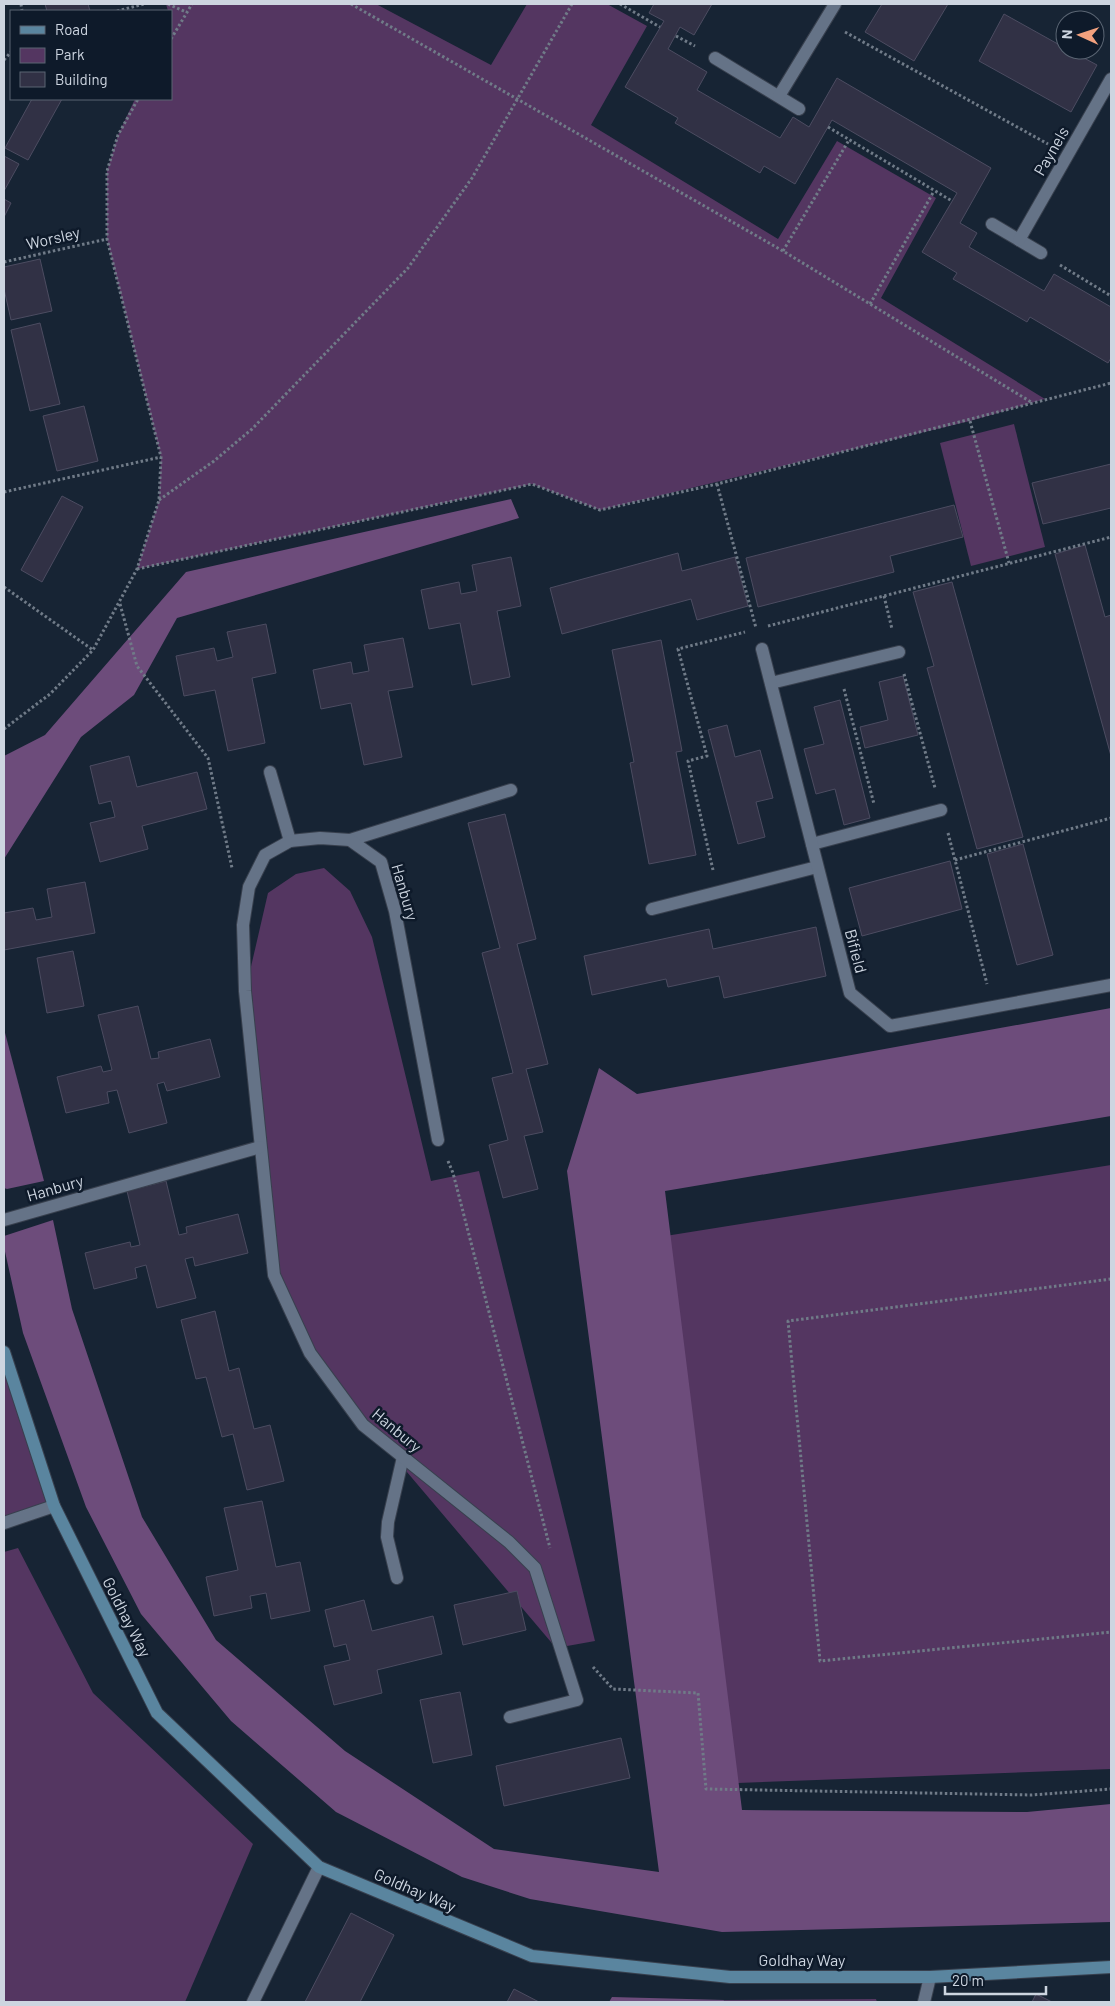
<svg xmlns="http://www.w3.org/2000/svg" width="1115" height="2006" font-family="Barlow,sans-serif">
	<rect width="100%" height="100%" fill="#172434"/>
	<g fill="#543661">
		<polygon points="166,4 376,4 491,65 527,4 607,4 647,26 591,125 778,239 837,141 936,198 881,298 1045,399 970,421 600,510 532,484 137,569 159,500 161,457 107,239 107,171 118,135 135,99 171,99 171,11 168,11"/>
		<polygon points="1014,424 1045,547 971,566 940,443"/>
		<polygon points="324,868 350,891 372,937 431,1181 479,1171 595,1641 556,1648 307,1354 279,1273 264,1138 250,971 268,893 296,874"/>
		<polygon points="1111,1165 1111,1769 711,1784 653,1238"/>
		<polygon points="4,1366 49,1504 4,1518"/>
		<polygon points="18,1548 93,1693 253,1844 185,2002 4,2002 4,1552"/>
		<polygon points="876,1999 877,2002 722,2002 725,2000"/>
	</g>
	<g fill="#6d4c7b">
		<polygon points="511,499 519,518 177,618 134,695 81,737 4,859 4,756 45,735 186,572"/>
		<polygon points="1111,1008 1111,1116 665,1191 742,1810 1027,1812 1111,1804 1111,1922 722,1932 530,1899 462,1877 336,1812 231,1721 141,1614 86,1507 23,1333 4,1247 4,1236 53,1220 72,1309 142,1517 216,1640 345,1751 494,1849 659,1872 567,1171 599,1068 637,1094"/>
		<polygon points="4,1029 44,1181 7,1189 4,1188"/>
		<polygon points="612,1997 725,2000 722,2002 609,2002"/>
	</g>
	<g fill="#313145" stroke="#4c4c61">
		<polygon points="45,4 88,4 90,11 47,11"/>
		<polygon points="654,4 712,4 694,35 680,27 668,49 707,72 697,90 780,138 793,117 809,127 837,78 991,168 960,223 977,233 969,247 1044,291 1054,274 1111,307 1111,358 1108,363 1030,317 1027,322 953,279 957,273 922,252 957,193 832,120 795,184 764,166 760,173 675,123 678,118 625,87 664,21 649,13"/>
		<polygon points="882,4 948,4 914,61 865,32"/>
		<polygon points="1004,14 1065,48 1065,50 1069,50 1097,65 1071,112 979,61"/>
		<polygon points="32,99 62,99 28,160 5,148"/>
		<polygon points="4,156 19,164 4,191"/>
		<polygon points="4,199 11,203 4,217"/>
		<polygon points="40,259 52,311 11,320 4,289 4,267"/>
		<polygon points="40,323 60,404 30,411 11,330"/>
		<polygon points="84,406 98,461 57,471 43,416"/>
		<polygon points="1111,464 1111,508 1043,524 1032,483"/>
		<polygon points="62,496 83,507 42,582 21,570"/>
		<polygon points="954,505 963,537 890,556 894,572 758,607 746,558"/>
		<polygon points="1085,545 1105,617 1111,615 1111,756 1055,554"/>
		<polygon points="678,553 682,571 735,557 748,606 697,620 691,599 562,634 550,588"/>
		<polygon points="511,557 521,606 497,611 510,677 472,685 460,623 429,629 421,590 459,582 461,594 477,591 472,565"/>
		<polygon points="952,582 1023,837 977,849 927,668 934,666 913,592"/>
		<polygon points="266,624 276,673 252,678 265,743 228,751 215,690 184,696 176,656 214,648 217,661 233,657 227,632"/>
		<polygon points="403,638 413,687 388,691 402,757 364,765 351,703 321,709 313,670 351,662 353,674 369,671 364,645"/>
		<polygon points="661,640 682,751 676,752 696,855 649,864 630,763 634,762 612,650"/>
		<polygon points="903,676 918,735 865,748 860,727 888,720 879,682"/>
		<polygon points="840,700 870,818 844,825 835,789 816,794 804,749 824,744 814,707"/>
		<polygon points="727,725 735,757 760,750 773,798 756,802 765,837 738,844 708,730"/>
		<polygon points="129,756 137,787 197,772 207,809 142,826 148,849 100,862 90,823 115,817 111,801 99,804 90,766"/>
		<polygon points="505,814 536,939 517,944 548,1064 526,1069 543,1132 524,1136 538,1189 503,1198 489,1145 508,1140 492,1078 513,1073 482,953 500,948 468,823"/>
		<polygon points="1023,844 1053,955 1017,965 987,854"/>
		<polygon points="950,861 962,909 862,936 849,888"/>
		<polygon points="85,882 95,933 4,950 4,913 33,908 36,920 52,917 47,889"/>
		<polygon points="816,927 826,976 724,998 719,976 668,987 666,979 592,995 584,956 709,929 713,949"/>
		<polygon points="73,951 84,1006 47,1013 37,958"/>
		<polygon points="138,1006 151,1059 159,1058 158,1052 210,1039 220,1077 167,1091 164,1082 157,1084 167,1123 129,1133 117,1090 107,1092 109,1103 66,1113 57,1077 101,1066 103,1072 112,1070 98,1015"/>
		<polygon points="166,1181 179,1235 187,1233 186,1227 238,1214 248,1253 195,1266 193,1257 185,1259 196,1298 157,1308 146,1265 135,1268 137,1278 94,1289 85,1253 130,1242 131,1247 140,1245 127,1191"/>
		<polygon points="215,1311 229,1371 239,1368 254,1429 270,1425 284,1481 247,1490 233,1434 222,1437 206,1377 196,1379 181,1320"/>
		<polygon points="262,1501 276,1567 300,1562 310,1611 271,1619 266,1593 250,1596 252,1608 214,1616 206,1577 238,1570 224,1508"/>
		<polygon points="517,1591 526,1630 463,1645 454,1605"/>
		<polygon points="364,1600 372,1631 433,1616 442,1654 377,1670 382,1693 334,1705 324,1666 350,1660 346,1644 334,1647 325,1610"/>
		<polygon points="460,1692 472,1755 433,1763 420,1700"/>
		<polygon points="621,1738 630,1778 504,1806 496,1766"/>
		<polygon points="351,1913 394,1935 360,2002 305,2002"/>
		<polygon points="514,1989 539,2002 507,2002"/>
		<polygon points="1036,1994 1052,2002 1032,2002"/>
	</g>
	<g fill="none" stroke-linecap="round" stroke-linejoin="round">
		<g stroke="#38404e" stroke-width="14">
			<g id="lane">
				<polyline points="771,683 899,652"/>
				<polyline points="270,772 290,841"/>
				<polyline points="350,840 511,790"/>
				<polyline points="812,844 941,810"/>
				<polyline points="652,909 817,867"/>
				<polyline points="397,1578 387,1537 388,1522 403,1457"/>
			</g>
		</g>
		<g stroke="#38404e" stroke-width="14">
			<g id="street">
				<polyline points="715,58 799,109"/>
				<polyline points="779,96 835,4"/>
				<polyline points="992,224 1041,253"/>
				<polyline points="1019,240 1111,79"/>
				<polyline points="762,649 850,993 890,1026 1111,985"/>
				<polyline points="438,1140 395,911 381,862 350,840 320,838 290,841 265,855 249,887 243,925 245,991 274,1275 310,1353 363,1425 509,1542 535,1568 577,1700 510,1717"/>
				<polyline points="4,1220 260,1147"/>
				<polyline points="4,1523 54,1506"/>
				<polyline points="253,2002 319,1867"/>
				<polyline points="924,2002 930,1977"/>
			</g>
		</g>
		<g stroke="#38404e" stroke-width="14">
			<polyline id="secondary" points="4,1352 54,1506 157,1713 319,1867 532,1956 730,1977 930,1977 1111,1967"/>
		</g>
		<g stroke="#707b88" stroke-width="3" stroke-dasharray="2.5 2.5" stroke-linecap="butt">
			<polyline points="21,4 22,11"/>
			<polyline points="168,4 186,12"/>
			<polyline points="351,4 783,251 1031,402"/>
			<polyline points="620,4 660,27"/>
			<polyline points="117,11 144,4"/>
			<polyline points="845,32 1048,144"/>
			<polyline points="676,36 695,46"/>
			<polyline points="171,39 192,4"/>
			<polyline points="4,60 11,52"/>
			<polyline points="828,127 952,201"/>
			<polyline points="783,251 849,140"/>
			<polyline points="4,262 107,239"/>
			<polyline points="1060,265 1111,296"/>
			<polyline points="870,304 934,191"/>
			<polyline points="970,421 1009,563"/>
			<polyline points="717,484 756,628"/>
			<polyline points="4,492 161,457"/>
			<polyline points="159,500 214,461 252,429 408,268 472,178 572,4"/>
			<polyline points="137,569 532,484 600,510 717,484 1111,383"/>
			<polyline points="4,587 93,650"/>
			<polyline points="884,596 892,629"/>
			<polyline points="120,604 137,666 208,758 232,868"/>
			<polyline points="768,626 1111,537"/>
			<polyline points="904,674 935,788"/>
			<polyline points="844,689 874,804"/>
			<polyline points="4,729 50,694 93,650 137,569 159,500 161,457 107,239 107,171 118,135 138,99"/>
			<polyline points="948,833 987,984"/>
			<polyline points="955,860 1111,818"/>
			<polyline points="713,870 688,761 707,756 678,649 745,632"/>
			<polyline points="448,1161 453,1173 550,1548"/>
			<polyline points="1111,1279 788,1321 820,1661 1111,1632"/>
			<polyline points="593,1667 613,1689 698,1693 706,1789 1032,1795 1111,1789"/>
		</g>
		<use href="#lane" stroke="#657387" stroke-width="12"/>
		<use href="#street" stroke="#657387" stroke-width="12"/>
		<use href="#secondary" stroke="#5a859f" stroke-width="12"/>
	</g>
	<g text-anchor="middle" stroke-width="5" stroke-linejoin="round" paint-order="stroke">
		<g font-size="16" fill="#cdd5e0" stroke="#0e1a2a">
			<text transform="translate(1051 151) rotate(-60)" y="6">Paynels</text>
			<text transform="translate(53 238) rotate(-13)" y="6">Worsley</text>
			<text transform="translate(405 892) rotate(74)" y="6">Hanbury</text>
			<text transform="translate(856 951) rotate(75)" y="6">Bifield</text>
			<text transform="translate(55 1188) rotate(-16)" y="6">Hanbury</text>
			<text transform="translate(397 1430) rotate(40)" y="6">Hanbury</text>
			<text transform="translate(127 1617) rotate(63)" y="6">Goldhay Way</text>
			<text transform="translate(415 1890) rotate(23)" y="6">Goldhay Way</text>
			<text x="802" y="1966">Goldhay Way</text>
		</g>
	</g>
	<rect width="1115" height="2006" fill="none" stroke="#cdd5e0" stroke-width="10"/>
	<rect x="10" y="10" width="162" height="90" fill="#0e1a2a" stroke="#5a6573"/>
	<rect x="20" y="26" width="25" height="8" fill="#5a859f" stroke="#5a6573"/>
	<text x="55" y="35" font-size="15" fill="#cdd5e0">Road</text>
	<rect x="20" y="48" width="25" height="15" fill="#543661" stroke="#5a6573"/>
	<text x="55" y="60" font-size="15" fill="#cdd5e0">Park</text>
	<rect x="20" y="72" width="25" height="15" fill="#313145" stroke="#5a6573"/>
	<text x="55" y="85" font-size="15" fill="#cdd5e0">Building</text>
	<g transform="translate(1080 35) rotate(273)"><circle r="24" fill="#0e1a2a" stroke="#5a6573"/>
	<path d="M0-4L9 19L0 12L-9 19Z" fill="#f2a17e"/>
	<text y="-8" font-size="14" font-weight="bold" text-anchor="middle" fill="#cdd5e0">N</text>
	</g>
	<path d="M945 1986v8h101v-8" fill="none" stroke="#cdd5e0" stroke-width="2.5"/>
	<text x="952" y="1986" font-size="15" fill="#cdd5e0" stroke="#0e1a2a" stroke-width="4" paint-order="stroke">20 m</text>
</svg>
